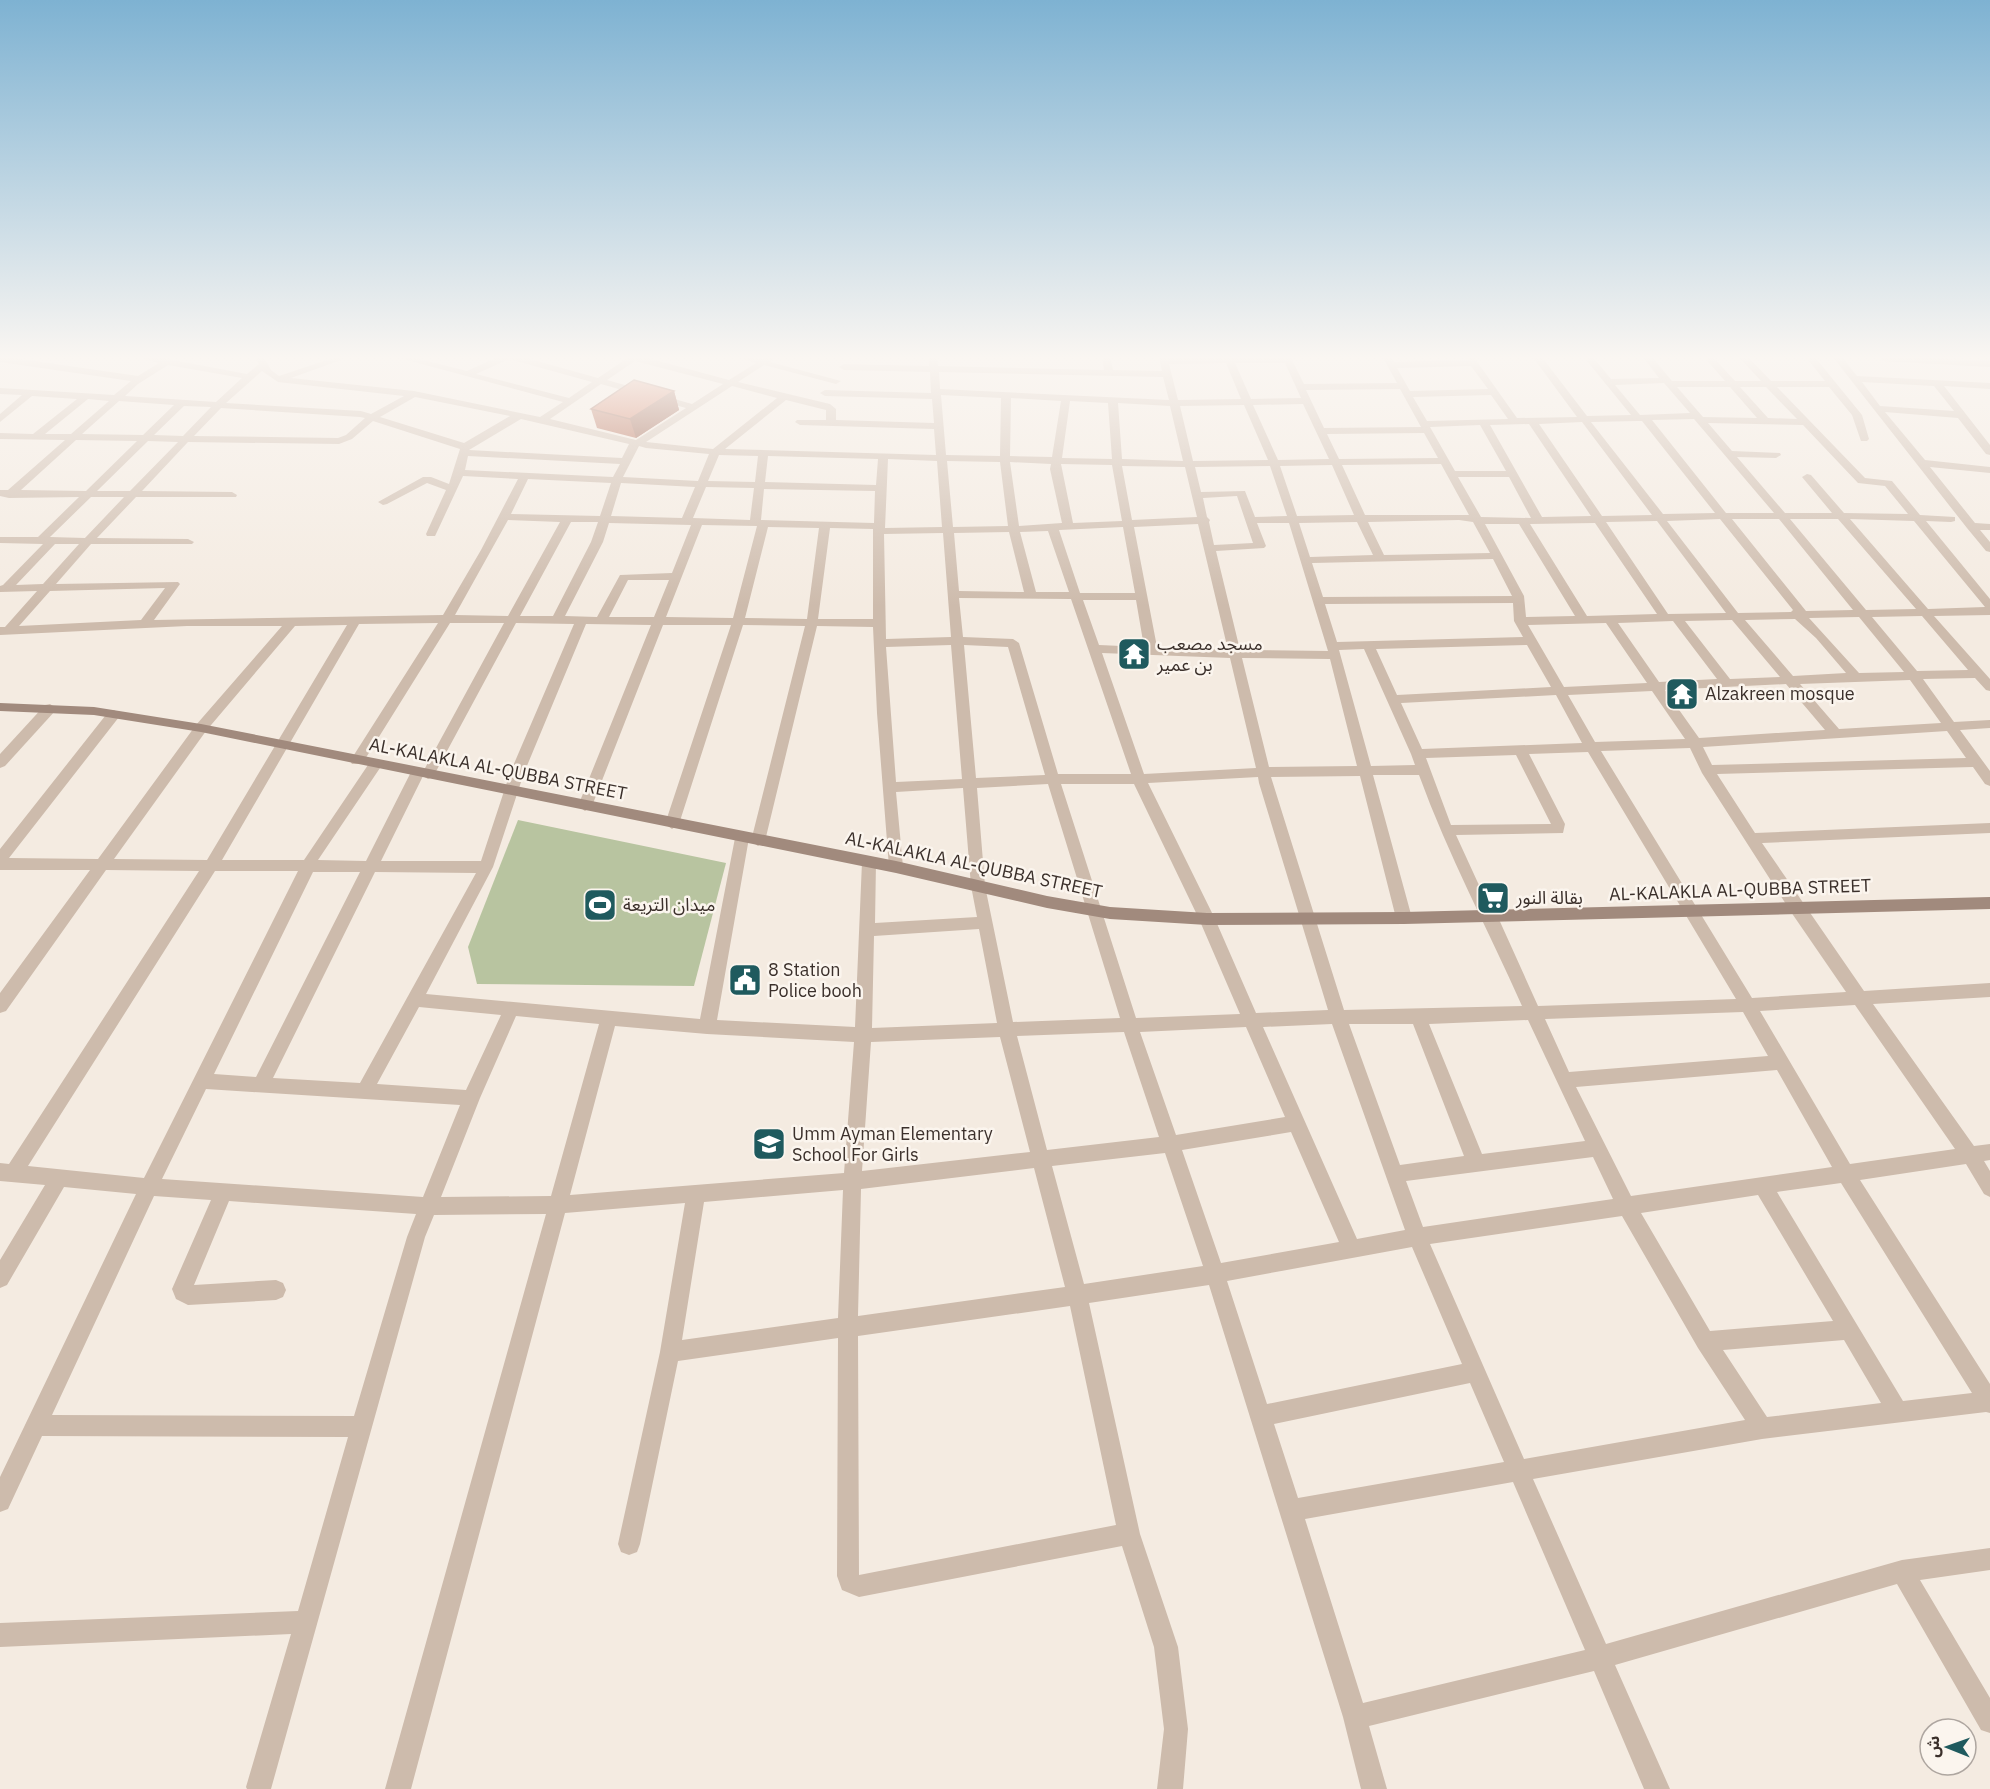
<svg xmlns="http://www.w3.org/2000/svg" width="1990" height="1789" font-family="'IBM Plex Sans','Noto Sans Arabic',sans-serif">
	<rect width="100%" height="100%" fill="#f4ebe1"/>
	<polygon fill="#b8c4a0" points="518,820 726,863 694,986 477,984 468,947"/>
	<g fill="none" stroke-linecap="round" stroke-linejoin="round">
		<g fill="#cdbbac" fill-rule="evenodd">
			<path d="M0,356L138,376L159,363L133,356H151L247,374L259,364L255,356H263L271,370L279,376L339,356H352L291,378L414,391L540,417L563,402L392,356H407L467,371L500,356H519L598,378L626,359L623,356H640L729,380L756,363L734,356L762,359L767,356H777L770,362L841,381L836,384L764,365L738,382L830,404L836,409V420L934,423L932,399L825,396L820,393L825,390L931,393L930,372L844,370L839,367L844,364L929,366V356H937L938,366L1104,370L1102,356H1110L1113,370L1162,371L1159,356H1167L1168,358L1290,356L1304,384L1397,383L1382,356H1390L1394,362L1468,360L1465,356H1473L1517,418L1577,417L1532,356H1541L1587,416L1631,415L1583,356H1592L1611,379L1659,378L1642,356H1651L1672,381H1725L1704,357L1712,356L1735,381H1761L1738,356H1747L1771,381H1825L1805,356H1814L1862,415L1869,439L1867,441H1861L1852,415L1829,387H1777L1865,478L1892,481L1920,515L1955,517V521L1951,522L1926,521L1990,599V615L1934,616L1990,679V691L1986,690L1975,678L1923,679L1954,722L1990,720V728L1960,730L1990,771V786L1985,784L1973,767L1717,774L1755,833L1990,823V833L1762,843L1864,991L1990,983V997L1873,1004L1974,1146L1990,1144V1160L1984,1161L1990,1171V1197L1984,1194L1966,1164L1860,1180L1990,1384V1413L1986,1412L1762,1439L1533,1479L1606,1644L1902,1560L1990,1548V1570L1920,1580L1990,1698V1733L1981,1730L1897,1584L1615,1665L1670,1789H1644L1594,1671L1369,1726L1387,1789H1361L1343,1717L1209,1285L1089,1303L1140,1534L1178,1647L1188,1729L1183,1789H1157L1164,1729L1154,1647L1122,1546L859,1597L842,1590L837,1576L838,1338L678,1361L640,1544L637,1552L629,1555L621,1552L618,1544L660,1352L685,1203L565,1213L411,1789H385L546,1214L434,1215L425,1237L271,1789H247L246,1787L291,1634L0,1647V1623L298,1611L348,1437L42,1436L8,1509L0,1512V1477L136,1194L64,1187L7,1285L0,1288V1260L45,1185L0,1181V1163L9,1164L199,871L106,870L6,1011L0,1013V993L90,870H0V849L109,711L114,710L120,714L119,717L9,858L98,859L196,725L282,626H187L0,635V627H5L37,591L0,592V586L3,585L43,544L0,543V537H38L79,497L9,498L0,496V490H8L65,440L0,439V433L33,434L77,399L32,396L0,422V414L22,395L0,394V388L114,395L131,381L0,362ZM509,359L592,382L569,398L476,374ZM635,361L723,384L692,404L607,380ZM1226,363L1241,399L1178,400L1169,364ZM1235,363H1285L1301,398L1251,399ZM168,365L242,378L216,402L125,396L138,384ZM1471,366L1488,389L1410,391L1397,368ZM262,371L278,382L404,396L371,414L361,411L226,403ZM939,372L1163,377L1169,400L940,389ZM1664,383L1690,413L1640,415L1615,385ZM601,384L686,408L636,440L550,419ZM732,386L777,398L713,449L646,442ZM1677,387H1730L1757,418L1703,417ZM1740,387H1766L1797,419L1768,418ZM1400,389L1421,427L1324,428L1306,390ZM941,395L1001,398L1000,456L946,455ZM1491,395L1508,419L1427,421L1413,397ZM415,397L510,416L464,443L380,417ZM1011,398L1061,401L1052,457L1010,456ZM88,399L109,401L71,434H45ZM786,400L826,410V420H797L795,422L800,425L934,429L936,455L725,449ZM119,401L174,405L143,435L82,434ZM1070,401L1108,403L1112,459L1062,458ZM1118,403L1170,406L1183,461L1122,459ZM1303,404L1329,459L1278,460L1253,405ZM1244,405L1268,460L1193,461L1180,406ZM184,406L211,407L183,436L154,435ZM221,408L360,417L365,418L346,435L338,438L194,436ZM521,419L629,444L622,458L469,450ZM1694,419L1774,513H1726L1652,420ZM373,421L460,449L449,484L431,477H423L378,502L383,505L387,504L427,483L446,490L426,534L427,536H435L436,534L463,476L518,479L481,550L443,615L154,620L180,584L178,582L56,584L91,544H192L194,542L188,539L97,538L136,497H236L237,495L232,492L142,491L188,442L339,444L352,439ZM1637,421H1642L1715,513L1663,514L1591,422ZM1582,422L1652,515L1602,516L1539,424ZM1708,423L1803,425L1858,483L1885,486L1908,514L1844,513L1811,475L1807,474L1802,477L1832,513H1785L1737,457L1776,458L1781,455L1780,453L1732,451ZM1529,424L1591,516L1542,517L1490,425ZM1480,425L1506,471H1455L1430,427ZM1424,433L1438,458L1339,459L1327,434ZM76,440L137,441L86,491L21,490ZM148,441L178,442L130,491H97ZM639,446L646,448L709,454L698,481L623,477ZM719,455L758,456L755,482L708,481ZM468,456L620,464L613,477L465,470ZM768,456L878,459L876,485L765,482ZM888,459L937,461L942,527L885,528ZM947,461L1000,462L1008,526L953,527ZM1010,462L1051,464L1050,469L1062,523L1019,526ZM1061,464L1112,465L1122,521L1073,523ZM1441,464L1469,515H1365L1342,465ZM1332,465L1354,515L1297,516L1280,466ZM1122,466L1185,467L1197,517L1132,520ZM1270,466L1287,516L1255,517L1245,491L1201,492L1195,467ZM1458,477H1509L1531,518L1481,517ZM528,479L611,483L600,516L511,514ZM621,483L695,487L682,518L611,516ZM706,487L754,488L750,520L693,518ZM764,489L875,491L874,523L761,520ZM1237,496L1253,543L1214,545L1209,522L1210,520L1207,517L1203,498ZM91,497H124L85,538L50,537ZM1720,519L1793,610L1791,612L1738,613L1667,521ZM1732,519H1779L1853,610L1806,611ZM1790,519H1838L1916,609L1866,610ZM1850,519L1914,521L1985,607L1928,609ZM508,520L560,522L508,616L455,615ZM1459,520L1473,522L1490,553L1384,555L1368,522ZM1657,521L1726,613L1668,614L1606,522ZM571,522H598L591,542L553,616H520ZM1357,522L1373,555L1310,557L1299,523ZM609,523L691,525L672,573L620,575L597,617L565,616L603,542ZM1257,523H1289L1328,651L1240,650L1216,551L1264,548L1266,546ZM1595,523L1657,614L1587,616L1530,524ZM1198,524L1228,650L1157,647L1134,527ZM1485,524H1519L1575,616L1526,617L1524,596ZM702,525L757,526L733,618L666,617ZM768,527L819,528L807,619L745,618ZM1123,527L1135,593H1080L1059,530ZM830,528L873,529V619H818ZM1048,531L1069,592H1036L1020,532ZM1009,532L1024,592L959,591L954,533ZM943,533L951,637L886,639L884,534ZM55,544H79L43,584L16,585ZM1493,559L1512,596L1323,597L1312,563ZM628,580H669L654,617H609ZM165,588L141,620L19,626L50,591ZM959,598L1071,599L1131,774H1058L1019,643L1013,639L963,637ZM1083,600H1136L1144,647L1099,645ZM1513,603L1514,621L1523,637L1337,642L1325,604ZM1922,616L1968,670L1917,671L1872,617ZM1859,617L1904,672L1859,673L1809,618ZM1795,619L1816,638L1846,673L1793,676L1745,620ZM1732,620L1780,677L1730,679L1685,621ZM1673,621L1717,679L1659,682L1618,623ZM438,623L352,758L350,761L352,764H362L450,623H504L424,770L418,767L411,772L366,861L318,860L382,765L375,760L370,762L304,860H222L359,624ZM516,623L574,624L510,773L481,861H381L423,776L428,779L433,777ZM1606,623L1647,683L1564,687L1528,625ZM586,624L651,625L578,806L585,811L592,806L663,625H731L665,824L672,829L679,824L743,625L805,626L751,841L758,846L765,841L817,626L873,627L877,713L889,867L891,871H901L903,867L896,792L963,788L971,886L977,917L875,923L876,862L874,858H864L862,862L855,1027L717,1020L749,838L742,833L735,838L700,1019L426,994L493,867L524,773ZM347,625L207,860L114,859L206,731L295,626ZM951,645L962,779L896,782L886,647ZM964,645L1008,647L1045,775L976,778ZM1527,645L1551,687L1397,695L1376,649ZM1364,649L1411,754L1415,765L1371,766L1339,650ZM1102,653L1230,658L1256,768L1144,774ZM1242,658L1330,659L1357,766L1269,767ZM1910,680L1941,723L1839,729L1800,684ZM1786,684L1825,730L1699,738L1665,690ZM1652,691L1685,739L1595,742L1568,695ZM1556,695L1582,743L1422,749L1401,703ZM1947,731L1966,758L1712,765L1703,747ZM1690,748L1702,773L1791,912L1846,992L1752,998L1601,751ZM1588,752L1736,999L1538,1006L1497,915L1478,883L1456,835L1563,833L1565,824L1529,754ZM1516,755L1551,824L1451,825L1426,758ZM1373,775H1419C1448,855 1488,929 1522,1006L1344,1010L1271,777L1360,776L1396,918L1399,922H1409L1412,918ZM1258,777L1259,783L1328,1010L1256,1013L1215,919L1148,783ZM1048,784L1120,1018L1013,1022L985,886L977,788ZM1061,784H1134L1199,919L1240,1014L1136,1018ZM215,871H298L144,1178L28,1166ZM313,872H360L256,1077L214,1074ZM375,872L476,873L360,1083L273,1078ZM979,929L997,1023L872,1028L874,936ZM1855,1005L1955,1149L1850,1164L1760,1011ZM419,1007L501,1015L466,1090L377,1084ZM1743,1012L1768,1056L1569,1072L1545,1019ZM516,1016L599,1024L551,1196L441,1197L480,1098ZM1528,1020L1585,1141L1482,1154L1429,1024ZM1332,1024L1405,1230L1357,1239L1263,1027ZM1349,1024H1413L1464,1156L1400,1165ZM615,1026L707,1034L854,1042L844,1173L570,1195ZM1246,1027L1285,1117L1176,1135L1140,1032ZM1124,1032L1159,1137L1047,1150L1017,1036ZM1000,1037L1030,1152L862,1171L871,1042ZM1777,1070L1832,1167L1631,1196L1576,1087ZM206,1089L460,1105L423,1197L162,1179ZM1291,1132L1339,1242L1221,1263L1182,1150ZM1165,1153L1203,1266L1084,1284L1052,1166ZM1593,1157L1613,1199L1423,1227L1406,1181ZM1034,1168L1065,1287L858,1316L861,1189ZM1841,1183L1972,1393L1903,1401L1777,1192ZM843,1190L838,1318L682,1340L704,1202ZM1758,1195L1833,1321L1710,1331L1641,1213ZM154,1196L211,1200L172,1289L176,1299L188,1305L276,1300L283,1297L286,1290L283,1283L276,1280L194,1285L229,1201L416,1214L407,1237L354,1416L52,1415ZM1622,1216L1698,1348L1745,1420L1524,1459L1430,1244ZM1412,1247L1462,1364L1267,1404L1227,1281ZM1070,1306L1116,1525L859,1575L858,1336ZM1844,1340L1881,1403L1767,1417L1723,1350ZM1470,1383L1504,1462L1298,1498L1274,1424ZM1513,1482L1585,1650L1363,1703L1305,1519Z"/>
			<path d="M1832,356H1841L1857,376L1990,383V389L1944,386L1990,445V455L1986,454L1958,418L1885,412L1925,460L1990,467V473L1930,467L1975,523L1990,524V530H1980L1990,542V552L1986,551L1967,528ZM1862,382L1934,386L1954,411L1880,406Z"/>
			<polygon points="1884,356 1990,361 1990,367 1881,361 1880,359"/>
			<polygon points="50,704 56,708 55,711 5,766 0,768 0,754 45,705"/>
		</g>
		<polygon fill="#a18a7d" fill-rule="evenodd" points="0,703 94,707 201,724 896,861 1047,896 1110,907 1207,913 1404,912 1990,897 1990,909 1404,924 1207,925 1110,919 1047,908 896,873 201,732 94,715 0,711"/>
	</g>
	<polygon fill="#ac5a40" points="674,391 679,410 636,438 597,428 591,409"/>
	<polygon fill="#8c4a34" points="674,391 679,410 636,438 630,419"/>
	<polygon fill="#c8694b" stroke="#8c4a34" stroke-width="1.5" points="634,380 674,391 630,419 591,409"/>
	<linearGradient id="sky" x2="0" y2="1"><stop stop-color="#7eb2d2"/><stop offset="0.59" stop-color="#faf6f2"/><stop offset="1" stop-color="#faf6f2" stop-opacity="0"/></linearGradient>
	<rect width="1990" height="606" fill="url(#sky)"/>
	<defs>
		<g id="temple-square" transform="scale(1.725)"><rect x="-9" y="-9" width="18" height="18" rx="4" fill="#1f5a5e" stroke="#fbf5ee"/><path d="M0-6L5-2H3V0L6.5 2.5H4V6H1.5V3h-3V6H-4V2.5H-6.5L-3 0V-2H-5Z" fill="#fff"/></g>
		<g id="supermarket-square" transform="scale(1.725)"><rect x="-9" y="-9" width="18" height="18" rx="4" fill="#1f5a5e" stroke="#fbf5ee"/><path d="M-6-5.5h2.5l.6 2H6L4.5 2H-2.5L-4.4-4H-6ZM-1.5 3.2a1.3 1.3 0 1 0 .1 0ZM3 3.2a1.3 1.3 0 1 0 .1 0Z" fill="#fff"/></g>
		<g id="stadium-square" transform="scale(1.725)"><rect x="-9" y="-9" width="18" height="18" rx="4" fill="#1f5a5e" stroke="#fbf5ee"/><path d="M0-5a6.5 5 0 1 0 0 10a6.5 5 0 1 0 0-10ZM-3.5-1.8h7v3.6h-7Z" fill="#fff"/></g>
		<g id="civic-square" transform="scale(1.725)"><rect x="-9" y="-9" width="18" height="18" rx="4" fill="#1f5a5e" stroke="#fbf5ee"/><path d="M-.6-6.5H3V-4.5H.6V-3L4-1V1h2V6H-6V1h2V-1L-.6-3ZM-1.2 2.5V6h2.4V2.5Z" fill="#fff"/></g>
		<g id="school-square" transform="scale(1.725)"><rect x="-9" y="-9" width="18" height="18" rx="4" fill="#1f5a5e" stroke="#fbf5ee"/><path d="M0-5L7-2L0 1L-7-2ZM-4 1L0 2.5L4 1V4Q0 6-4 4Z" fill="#fff"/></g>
	</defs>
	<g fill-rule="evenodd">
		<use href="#temple-square" x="1134" y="654"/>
		<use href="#temple-square" x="1682" y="694"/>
		<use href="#supermarket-square" x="1493" y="898"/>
		<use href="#stadium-square" x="600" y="905"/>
		<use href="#civic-square" x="745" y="980"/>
		<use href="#school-square" x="769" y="1144"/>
	</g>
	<g text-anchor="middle" stroke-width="5" stroke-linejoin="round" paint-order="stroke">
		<g font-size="18" fill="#3b302b" stroke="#fbf5ee" text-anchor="start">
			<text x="1157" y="650">مسجد مصعب<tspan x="1157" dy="21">بن عمير</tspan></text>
			<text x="1705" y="700">Alzakreen mosque</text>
			<text x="1516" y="904">بقالة النور</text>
			<text x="623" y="911">ميدان التريعة</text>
			<text x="768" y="976">8 Station<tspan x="768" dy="21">Police booh</tspan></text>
			<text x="792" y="1140">Umm Ayman Elementary<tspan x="792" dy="21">School For Girls</tspan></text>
		</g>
		<g font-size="18" fill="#3b302b" stroke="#fbf5ee">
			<text transform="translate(498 769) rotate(11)" y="6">AL-KALAKLA AL-QUBBA STREET</text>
			<text transform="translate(974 865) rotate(12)" y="6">AL-KALAKLA AL-QUBBA STREET</text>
			<text transform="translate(1740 890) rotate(-2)" y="6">AL-KALAKLA AL-QUBBA STREET</text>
		</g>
	</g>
	<g transform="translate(1948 1747) rotate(271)"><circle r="28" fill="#fbf5ee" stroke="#aea6a0" stroke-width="1.5"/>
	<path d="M0-4.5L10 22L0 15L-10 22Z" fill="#1f5a5e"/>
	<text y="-9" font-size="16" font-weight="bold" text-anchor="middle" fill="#3b302b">ش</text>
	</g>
</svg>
